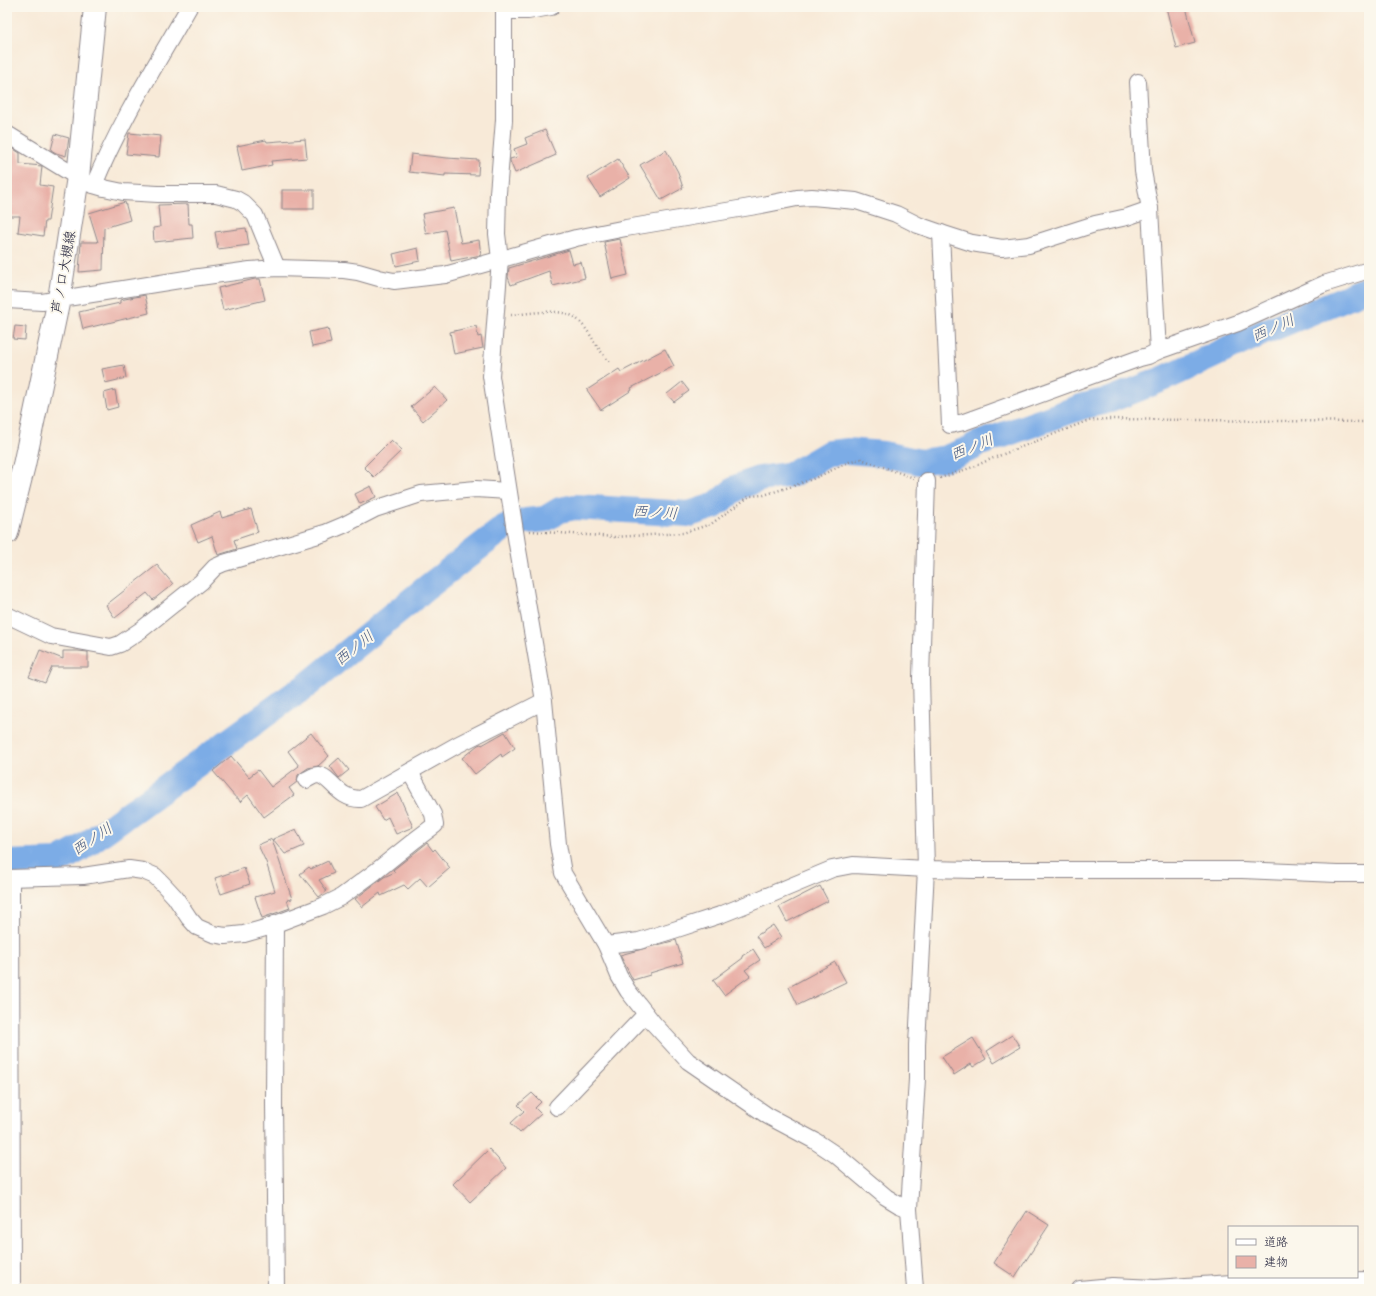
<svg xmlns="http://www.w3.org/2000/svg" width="1376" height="1296" font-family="'Indie Flower','Klee One',sans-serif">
	<rect width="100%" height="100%" fill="#fbf7ec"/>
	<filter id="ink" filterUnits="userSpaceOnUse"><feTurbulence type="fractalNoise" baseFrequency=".025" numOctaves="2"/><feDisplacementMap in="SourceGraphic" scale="8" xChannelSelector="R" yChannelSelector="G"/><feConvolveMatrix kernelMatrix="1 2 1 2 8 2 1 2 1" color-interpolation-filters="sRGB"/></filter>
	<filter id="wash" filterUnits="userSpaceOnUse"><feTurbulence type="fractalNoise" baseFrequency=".012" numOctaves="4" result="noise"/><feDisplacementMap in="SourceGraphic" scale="16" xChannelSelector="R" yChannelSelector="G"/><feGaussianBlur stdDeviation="0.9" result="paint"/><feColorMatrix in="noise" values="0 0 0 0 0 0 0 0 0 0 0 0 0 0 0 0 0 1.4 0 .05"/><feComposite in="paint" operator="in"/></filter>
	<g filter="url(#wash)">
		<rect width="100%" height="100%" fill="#f8ead8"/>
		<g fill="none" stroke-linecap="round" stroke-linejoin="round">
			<polyline stroke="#7bace6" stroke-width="26" points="7,863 58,861 80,849 294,694 305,687 425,589 505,527 526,521 545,519 560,510 575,507 689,514 714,506 738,487 759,479 793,474 829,453 848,451 883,454 920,462 946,458 972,448 975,445 1084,406 1110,400 1163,379 1264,332 1369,288"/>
		</g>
		<g id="blocks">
			<g fill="#e9b1a8">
				<polygon points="1166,7 1186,7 1195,43 1176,48"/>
				<polygon points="545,130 556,155 515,173 510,161 510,159 517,157 514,149 527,144 525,138"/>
				<polygon points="129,133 161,136 159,157 126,154"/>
				<polygon points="55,134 69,138 66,156 56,153 51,150"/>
				<polygon points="305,139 307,158 271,161 272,165 242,171 237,146 266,140 267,142"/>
				<polygon points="7,148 12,148 20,153 20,164 42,166 40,185 53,187 48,221 45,221 43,236 18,232 20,216 7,216"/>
				<polygon points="666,150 678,172 683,188 661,200 640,165"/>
				<polygon points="411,154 447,158 479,160 478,175 445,174 445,176 409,172"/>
				<polygon points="618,159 630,178 600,197 588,178"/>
				<rect x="282" y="190" width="32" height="19"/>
				<polygon points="125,202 130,220 104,228 103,270 79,272 81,242 98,242 89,213"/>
				<polygon points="188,204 189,224 192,224 193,238 154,242 153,228 160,227 158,205"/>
				<polygon points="454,208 461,243 479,240 481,255 451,261 445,230 426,234 422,214"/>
				<polygon points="246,228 249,245 218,249 215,232"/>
				<polygon points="620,239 628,275 612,279 604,242"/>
				<polygon points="418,248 420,261 396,266 393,254"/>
				<polygon points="569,250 573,264 581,262 585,278 553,286 549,271 511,285 508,277 509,268"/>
				<polygon points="255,279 260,279 265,300 223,310 218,288"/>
				<polygon points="145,295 149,313 83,329 79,312 120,303 120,300"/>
				<polygon points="15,326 26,327 25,340 13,339"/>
				<polygon points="476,326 478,337 481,336 483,348 454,354 450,332"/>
				<polygon points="328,328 331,343 312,347 309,332"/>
				<polygon points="665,349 674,366 631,388 632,390 601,410 587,390 619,369 621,372"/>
				<polygon points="124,365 126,378 105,383 102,369"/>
				<polygon points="682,382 689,391 674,402 667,394"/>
				<polygon points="435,387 447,400 423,421 411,407"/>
				<polygon points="115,390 118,407 107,410 104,393"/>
				<polygon points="391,440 402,450 374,477 364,467"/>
				<polygon points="371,486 376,497 360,504 355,494"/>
				<polygon points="251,509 258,532 234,540 237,549 218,555 212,536 198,542 191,525 220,512 222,518"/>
				<polygon points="157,565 173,584 153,600 147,593 115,618 106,605"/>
				<polygon points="40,650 63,659 63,651 78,651 88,652 88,667 52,667 45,683 29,677"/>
				<polygon points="505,732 515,748 502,757 501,754 475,774 462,758 478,745 481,744 482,745"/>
				<polygon points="311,733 329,756 318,766 308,768 298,775 297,782 289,788 294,795 264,817 248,795 240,802 238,798 236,798 213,771 231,756 249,777 258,770 271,787 299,766 288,751"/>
				<polygon points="339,758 349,770 339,778 330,766"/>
				<polygon points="398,793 413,827 396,834 388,817 383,820 375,807"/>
				<polygon points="296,829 304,846 285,854 273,839"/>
				<polygon points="272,839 292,899 287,900 290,908 262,918 255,897 275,891 266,862 258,845"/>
				<polygon points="427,843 433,851 435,849 450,868 428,887 420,878 408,889 404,885 381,896 380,893 362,907 355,899 384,877 395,872 393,870"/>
				<polygon points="328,861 334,873 319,880 327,891 319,897 300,874 309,867 311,869"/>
				<polygon points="244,868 250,884 221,894 215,878"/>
				<polygon points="820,886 828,901 787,922 779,907"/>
				<polygon points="773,925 781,937 764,948 756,936"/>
				<polygon points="676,940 683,963 650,973 650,975 633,980 620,955"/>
				<polygon points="753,949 760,960 745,970 750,976 724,995 713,980 743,958 742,956"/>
				<polygon points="835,962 846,982 798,1005 789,987"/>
				<polygon points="1012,1035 1020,1047 994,1063 987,1051"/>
				<polygon points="973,1038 986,1059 973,1067 971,1064 954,1075 942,1057"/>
				<polygon points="532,1093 541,1102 535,1108 541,1114 520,1133 511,1123 524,1111 518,1105"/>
				<polygon points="489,1149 506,1168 470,1202 453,1184"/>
				<polygon points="1027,1211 1049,1225 1015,1277 994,1263"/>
			</g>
		</g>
	</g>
	<g filter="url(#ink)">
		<use href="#blocks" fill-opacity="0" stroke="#8d868a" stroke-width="1"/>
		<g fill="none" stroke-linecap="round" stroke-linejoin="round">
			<g stroke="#8d868a" stroke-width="18">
				<g id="minor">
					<polyline points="504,7 504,120 498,193 497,234 500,259 491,376 517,544 544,701 558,844 563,873 606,945 619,976 628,991 654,1024 688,1061 768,1116 815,1141 836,1155 886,1197 899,1205 909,1209"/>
					<polyline points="504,11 528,11 551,7"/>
					<polyline points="1138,82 1143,171 1150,209 1158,351"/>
					<polyline points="7,134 87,183 104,188 123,192 158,194 216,194 236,199 243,203 255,215 277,268"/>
					<path d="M94,185C119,123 156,65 189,7"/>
					<polyline points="941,233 950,425 964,422 1140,358 1148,356 1158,351 1238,323 1324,284 1369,270"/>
					<polyline points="7,300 42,302 192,278 250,270 277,268 344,270 358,272 379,278 394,281 445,275 576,238 626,228 762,205 797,198 812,197 856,201 896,214 918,225 941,233 972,243 1002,248 1029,245 1095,224 1127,217 1150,209"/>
					<polyline points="7,615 51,636 111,647 120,644 141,630 201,582 215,567 224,563 325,533 344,525 375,509 421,494 476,489 508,491"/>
					<path d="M306,780C310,778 314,775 318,775C331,776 338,800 361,799L457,745L544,701"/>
					<polyline points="7,878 83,876 129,869 143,871 155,876 162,883 175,897 189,918 197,927 213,934 225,936 244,934 265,928 323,906 341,897 375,872 415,840 435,825 433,814 410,772"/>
					<polyline points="11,878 12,1289"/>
					<polyline points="275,924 274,1104 276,1289"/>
					<polyline points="606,945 639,941 674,930 720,915 760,899 832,869 853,865 926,869 974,870 1242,870 1337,874 1369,874"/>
					<polyline points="557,1107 646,1014"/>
					<polyline points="915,1289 909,1209 917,1079 917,1045 926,869 921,678 927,481"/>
					<polyline points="1080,1289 1112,1286 1155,1288 1232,1283 1369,1280"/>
				</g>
			</g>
			<g stroke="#8d868a" stroke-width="24">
				<polyline id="secondary" points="7,533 24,465 59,299 78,177 95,7"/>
			</g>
			<g stroke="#8d868a" stroke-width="2.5" stroke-dasharray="1 3" stroke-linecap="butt">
				<path d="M511,315C528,314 564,306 578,320C591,332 597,350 610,362"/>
				<polyline points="940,478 973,467 991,459 1087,421 1107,419 1369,422"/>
				<polyline points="530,531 615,537 683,533 711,524 750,496 764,495 796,485 815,478 851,461 861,459 914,478"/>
			</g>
			<use href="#minor" stroke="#fff" stroke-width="16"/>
			<use href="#secondary" stroke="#fff" stroke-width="22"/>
		</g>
	</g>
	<g text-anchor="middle" stroke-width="4" stroke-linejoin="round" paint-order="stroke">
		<g font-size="14" fill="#22223b" stroke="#fbf7ec">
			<text transform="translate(63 272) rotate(-80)" y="5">芦ノ口大槻線</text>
		</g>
		<g font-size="15" font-style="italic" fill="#46597f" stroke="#fbf7ec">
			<text transform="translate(1273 328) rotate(-24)" y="5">西ノ川</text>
			<text transform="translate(972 447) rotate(-22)" y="5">西ノ川</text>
			<text transform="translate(655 512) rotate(4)" y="5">西ノ川</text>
			<text transform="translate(354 648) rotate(-39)" y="5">西ノ川</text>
			<text transform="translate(92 839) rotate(-34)" y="5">西ノ川</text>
		</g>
	</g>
	<rect width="1376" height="1296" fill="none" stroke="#fbf7ec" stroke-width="24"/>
	<rect x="1228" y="1226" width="130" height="52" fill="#fbf7ec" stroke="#a4a2a5"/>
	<rect x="1236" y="1239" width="20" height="6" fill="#ffffff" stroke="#a4a2a5"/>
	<text x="1264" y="1246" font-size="12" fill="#22223b">道路</text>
	<rect x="1236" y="1256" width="20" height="12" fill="#e9b1a8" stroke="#a4a2a5"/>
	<text x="1264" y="1266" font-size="12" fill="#22223b">建物</text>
</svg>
